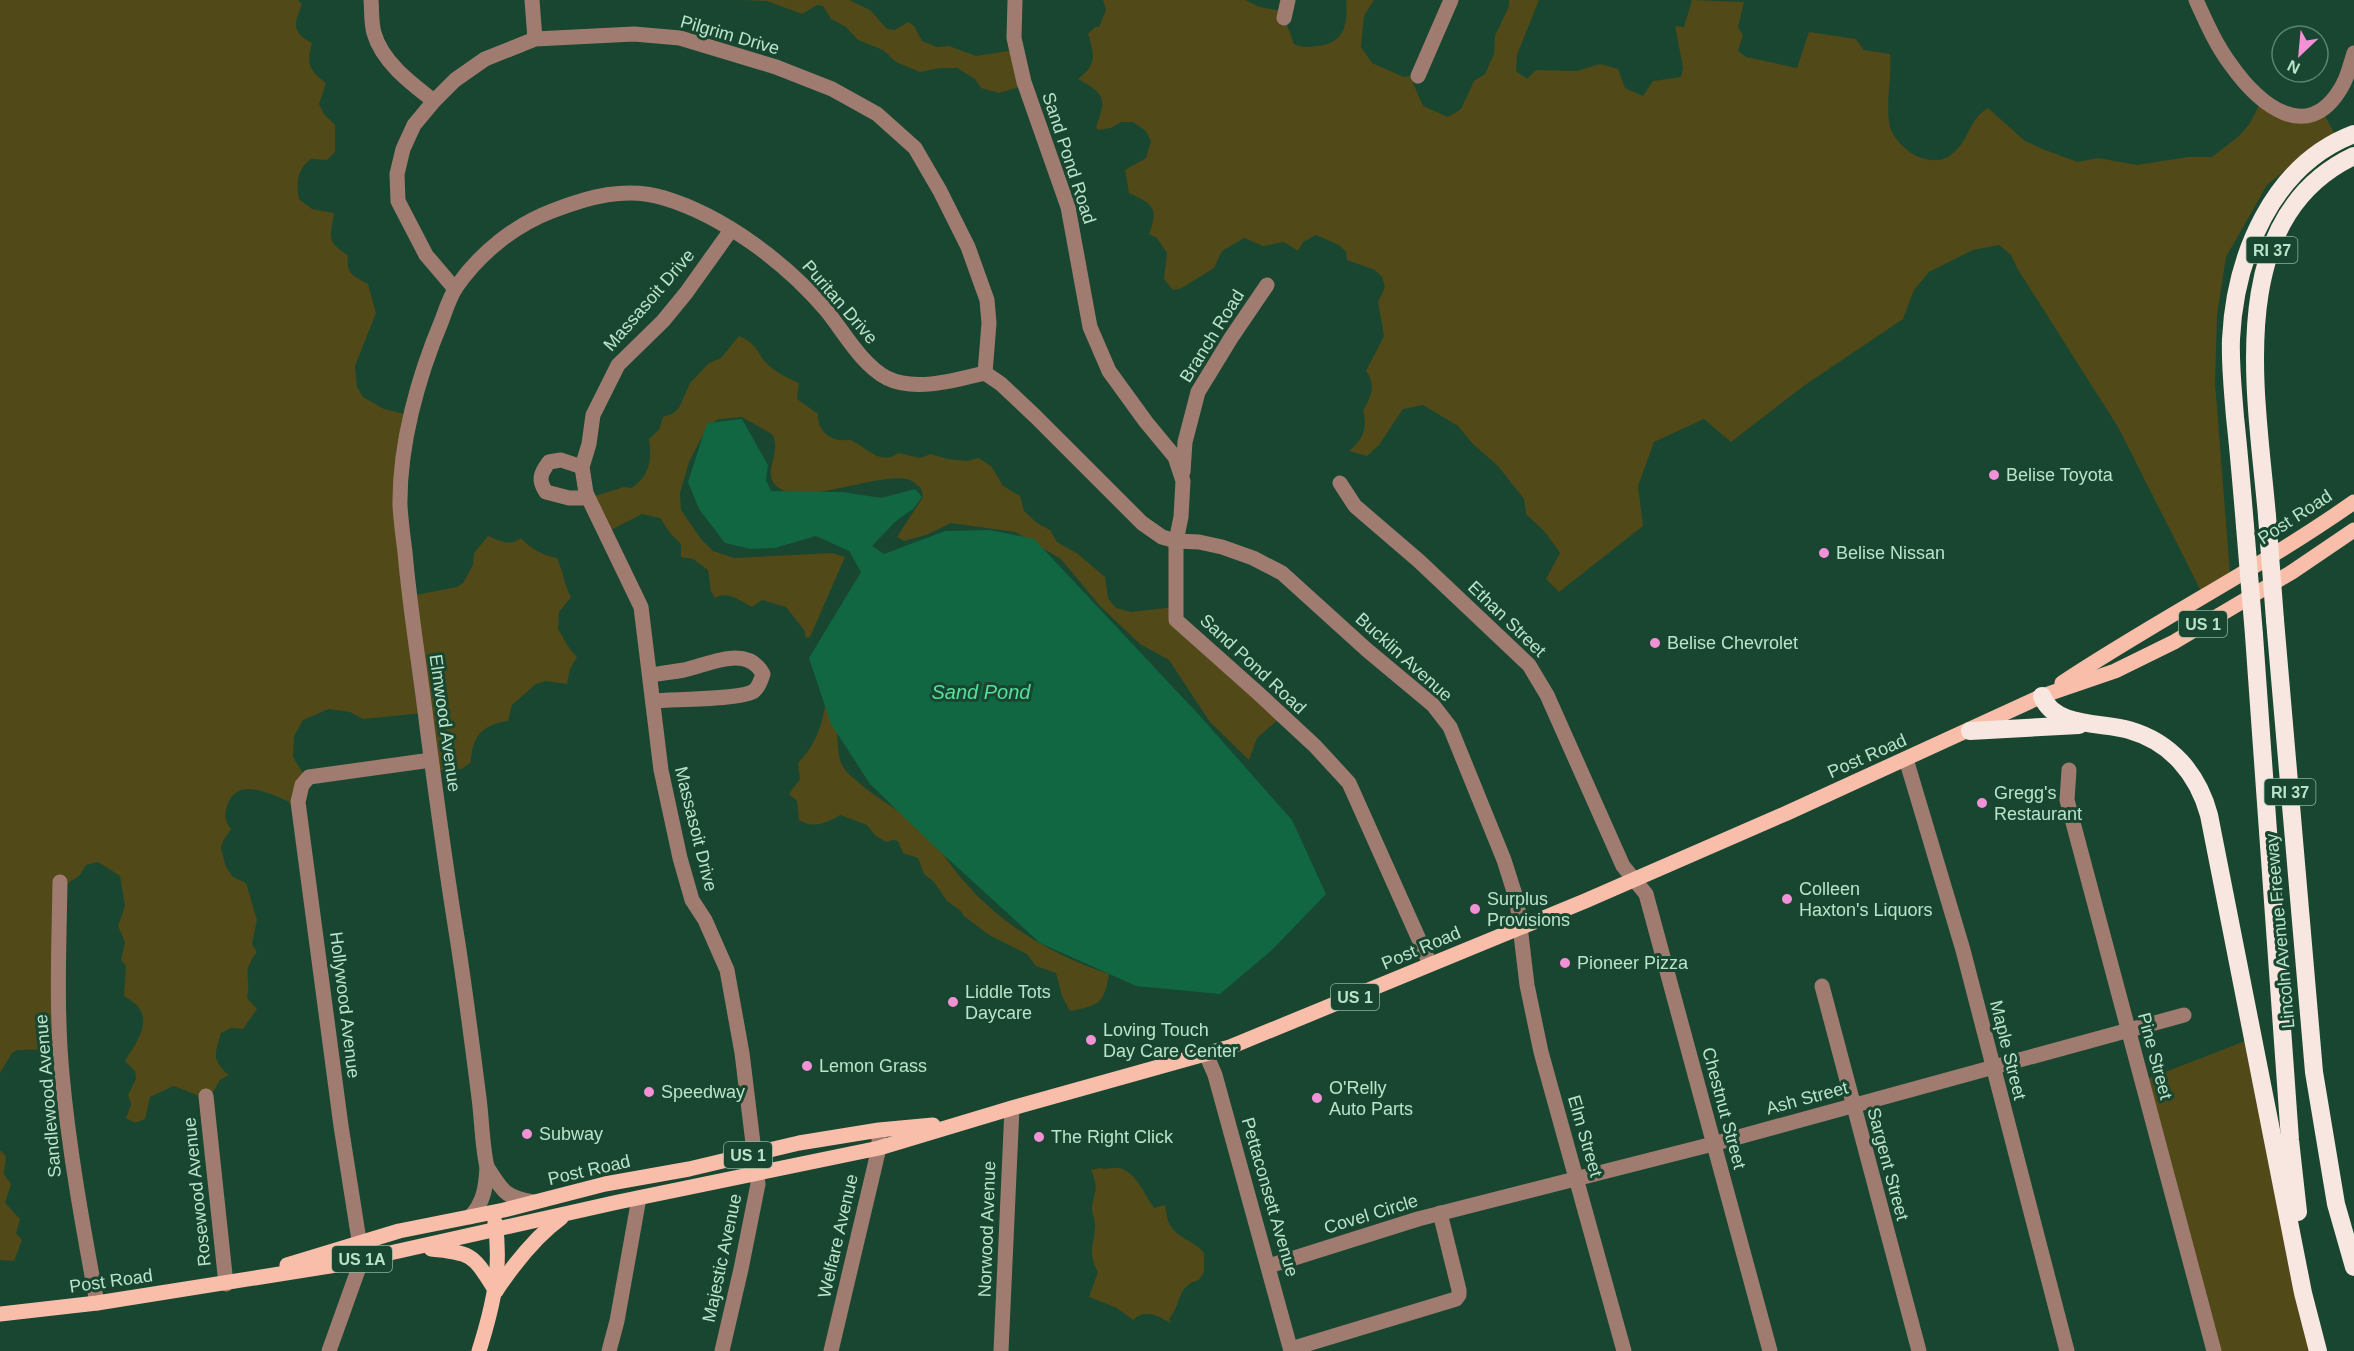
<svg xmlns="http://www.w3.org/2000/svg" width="2354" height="1351" font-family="Helvetica,sans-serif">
	<rect width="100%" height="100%" fill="#184630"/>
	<g fill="#514918">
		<path d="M0,0H298L302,4C295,23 290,32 312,43C306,64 309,70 326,83L319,104L324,114L335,125V152L327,160L311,159C297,169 296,183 299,199L312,209L334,213C331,237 325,241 348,255C346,274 352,275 368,284L376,313L355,366L357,387L363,397L384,409L409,415L404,457L410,596L457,587L463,583L473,565L474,553L488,536C501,541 509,547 521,538C531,549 542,555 557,558C563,571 564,584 571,597L559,612L558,629C565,639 567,648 577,657L570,669L567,684L546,681L536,684L512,705L508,721C482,725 472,736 471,762L462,769L434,771L423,713L363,719L350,712L329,709L303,720L294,736L293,757L310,785L298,806C277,797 238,773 227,806C224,815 225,822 231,829L223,841L221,848L226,867L233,877L246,883L257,920L252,944L257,952C240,975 252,974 247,998L257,1009L243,1029L231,1028L221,1033C215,1054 211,1060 229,1075L220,1080L207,1103L199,1096L174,1086L150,1097L145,1119L135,1123L126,1118L131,1104L128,1095L136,1079L135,1071L125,1061C134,1046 151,1025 139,1008C136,1003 128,999 124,996L126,966L121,960L125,942L118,926L125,906L120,876L98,862L86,865L79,876L59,889V1049L17,1050L12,1053L0,1073Z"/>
		<polygon points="743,0 849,0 870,10 887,29 895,30 908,22 914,26 922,41 937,47 949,46 976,56 1014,50 1023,86 999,93 981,88 975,79 957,68 940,68 920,72 896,62 883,50 858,40 846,27 831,19 823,6 817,5 802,14 767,1"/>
		<path d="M1103,0H1245L1260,7L1282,11L1294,44C1303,48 1308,47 1317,46C1345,43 1348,24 1346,0H1374L1364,16L1361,47L1372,63L1404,77L1410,76L1423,106L1448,117L1461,109L1474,81L1485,74L1494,54L1495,36L1509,6V0H1539L1517,55L1516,71L1527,79L1536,70L1577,71L1600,64L1618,69L1625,88L1643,96L1653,81L1681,77L1683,67L1675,26L1684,27L1692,0L1744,2L1738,27L1743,35L1738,51L1746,57L1797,68L1809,32L1856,39L1864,50L1890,54C1892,77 1886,100 1889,122C1890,136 1909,155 1922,158C1932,161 1943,162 1952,154C1969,141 1968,120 1988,108L2025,141L2045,150L2078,162L2098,158L2137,165L2188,157H2212L2239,136L2250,123L2263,98L2270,102L2325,116L2336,136L2323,139L2267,185L2226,257L2217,315L2215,382L2230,574L2202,593L2118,427L2017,268L2011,255L1999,245L1973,250L1929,272L1914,290L1903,319L1805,385L1731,442L1704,419L1654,442L1638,486L1643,526L1559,592L1546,579L1560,553L1545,532L1526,514L1524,499L1498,466L1473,444L1458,426L1423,405L1403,409L1379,445L1367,456L1349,451C1363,440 1368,428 1363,410C1372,397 1376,384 1366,371L1384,336L1378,302L1385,287L1382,277L1375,270L1347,260L1346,252L1339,245L1316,235L1303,242L1298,251L1284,242L1263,246L1244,238L1222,251L1214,268L1182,288L1173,290L1164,279L1167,253L1157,238L1149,234C1159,208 1153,204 1129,193L1125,170L1146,158L1151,141L1146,131L1133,122H1121L1111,128L1098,130L1096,127C1107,98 1105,94 1078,79C1098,64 1094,54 1088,34L1095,27H1099L1106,10Z"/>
		<path d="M739,336C754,343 755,347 763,359C772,371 786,377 799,383L797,399L818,414C817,427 825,437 839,440C844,441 848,439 853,441C868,449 882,466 898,453L920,458L931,454L947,459L967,461L979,458L992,467L1003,486L1020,496L1024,511L1037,523L1050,530L1057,542L1078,554L1105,577L1108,598L1116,608L1131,612L1174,607L1279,719L1257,738L1249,760L1210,722L1169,660L1140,644L1100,606L1061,559L1015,532L951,523L926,535L904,541L897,537L923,497L921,488C918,486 914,482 910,480C880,469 788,515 772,480C768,470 775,458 775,448C776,444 774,439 773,435L742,417L719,419L708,425L689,462L680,493L681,510L701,539L713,551L734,558L832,553L845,557L810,637L806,638L804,630L786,607L762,600L752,607C740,601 728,590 715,598L711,591L708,570L693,559L681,557V544L671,534L660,518L642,514L609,531L595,496L624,487L632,488C650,475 652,460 649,439L659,430L663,417L672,414L679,408L690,383L709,363L721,358Z"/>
		<path d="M830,697C843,717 832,745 843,767C846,772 852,777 856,780C877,800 905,812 925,832C939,846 949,864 962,879C1000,924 1053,956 1109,974C1104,1004 1100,1005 1070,1011L1062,996L1056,973L1036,966L1027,954L989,935L964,916L961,911L947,901L934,882L924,874L918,858L903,853L898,841L893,840L886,842L875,835L867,825L840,815C827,823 813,829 799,820L797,801L789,794L800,779L798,763C810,751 818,736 822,720C825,710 824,705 830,697Z"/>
		<polygon points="2253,1038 2320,1351 2219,1351 2147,1079"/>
		<polygon points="0,1150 6,1156 4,1174 11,1184 5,1203 20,1219 16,1233 22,1240 14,1261 0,1260"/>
		<path d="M1099,1168C1106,1170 1112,1167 1119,1168C1136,1172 1144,1193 1154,1208L1165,1205C1166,1211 1167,1220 1170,1225C1178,1239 1195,1241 1204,1253V1272L1199,1280C1176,1286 1182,1304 1169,1319L1171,1323C1157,1316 1146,1308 1133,1320L1117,1308L1089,1297L1098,1272C1087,1252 1094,1247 1095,1226C1096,1220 1091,1213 1092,1207C1095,1187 1099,1191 1091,1170Z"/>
	</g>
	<polygon fill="#106742" points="742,419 768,465 766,480 771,491 843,492 881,498 915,489 922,497 913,509 896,521 872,546 884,554 945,531 990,530 1034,539 1200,716 1292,820 1326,894 1272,950 1220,994 1136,986 1040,943 934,846 870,784 831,724 809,658 861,572 849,551 816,536 775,548 751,549 725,543 699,509 688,482 707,423"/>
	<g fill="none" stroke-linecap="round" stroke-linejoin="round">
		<g stroke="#a07c70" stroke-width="15">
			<path d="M371,0C372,10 371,23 374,33C382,62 412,84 434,101"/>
			<polyline points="532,0 535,39"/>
			<polyline points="1015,0 1014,38 1024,82 1068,207 1090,327 1109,371 1146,422 1175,457 1183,481 1181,517 1176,541 1176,620 1258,693 1315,746 1349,783 1430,964"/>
			<path d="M2196,0C2206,22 2216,45 2231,65C2258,103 2307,146 2341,88C2348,77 2350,65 2354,53"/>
			<polyline points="1284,18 1288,0"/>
			<polyline points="1418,76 1451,0"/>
			<polyline points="455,289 426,255 398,201 397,174 403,149 414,125 434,101 455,80 485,59 535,39 634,34 680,38 776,67 832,89 877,114 915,148 940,191 968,247 987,300 989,323 985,373"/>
			<path d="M582,467L561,460L549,462C540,474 538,480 546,492L569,498H588"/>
			<polyline points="1183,472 1185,442 1198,392 1231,338 1267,285"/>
			<polyline points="1340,483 1355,506 1419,561 1529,665 1547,695 1623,866 1646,894 1770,1351"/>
			<path d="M651,675C662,673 673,672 684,670C710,664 747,644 763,674C761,680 759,687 754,691C741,700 672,699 653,701"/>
			<polyline points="1906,759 1963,950 2067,1351"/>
			<polyline points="2069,770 2067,800 2214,1351"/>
			<path d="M60,882C59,946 56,1010 62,1074C69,1151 83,1227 97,1303"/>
			<polyline points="1822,986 1919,1351"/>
			<polyline points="1206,1054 1215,1075 1291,1351"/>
			<polyline points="206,1096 226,1284"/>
			<path d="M487,1167C503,1191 504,1197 533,1202"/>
			<path d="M470,1217C484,1203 486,1186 487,1167C482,1145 482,1121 479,1098C472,1043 465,987 456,931C445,863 436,795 427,727C420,668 410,611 405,552C403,537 401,521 400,506C399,445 418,377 442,320C446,309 450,296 457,286C480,253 515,225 552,211C588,197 626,186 664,198C724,216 786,263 826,310C844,332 861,364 887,378C915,392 956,380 985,373L1001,384L1035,416L1142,523L1162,537L1176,541L1199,542L1222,547L1253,558L1282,573L1367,650L1433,705L1450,727L1504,860L1517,901L1527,985L1541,1052L1624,1351"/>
			<polyline points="1269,1266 1418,1219 1713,1144 2184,1015"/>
			<polyline points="1291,1349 1456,1299 1459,1295 1459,1290 1440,1213"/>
			<polyline points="329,1351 362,1259 341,1126 298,802 302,785 309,777 431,760"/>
			<polyline points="609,1351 617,1321 639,1198"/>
			<polyline points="722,1351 741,1269 758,1184 742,1053 727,970 705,920 692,900 680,858 661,770 641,607 586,493 582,467 589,444 593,415 618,365 663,321 686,293 731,230"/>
			<polyline points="831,1351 879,1148 879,1138"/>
			<polyline points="1001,1351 1012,1108"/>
		</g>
		<g stroke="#f9beaa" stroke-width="15">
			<path d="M2062,683C2157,620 2260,568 2354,502"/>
			<path d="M431,1249C475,1253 473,1256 496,1291"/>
			<polyline points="287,1265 399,1231 504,1210 605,1184 689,1169 799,1143 879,1130 933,1125"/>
			<path d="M496,1291C514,1264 535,1237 561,1218"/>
			<polyline points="0,1314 97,1303 336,1265 618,1202 879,1148 1012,1108 1230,1047 1585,901 1787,813 2042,696 2115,671 2174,642 2292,572 2354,530"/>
			<path d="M479,1351C493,1306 502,1269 495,1222"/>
		</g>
		<g stroke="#f8e6e0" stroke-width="18">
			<path d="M2267,516C2257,398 2221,219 2354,156"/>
			<path d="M2245,526C2242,490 2239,453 2235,417C2233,391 2230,365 2231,339C2235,257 2272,165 2354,134"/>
			<polyline points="2275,620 2314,1072 2336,1204 2354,1267"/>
			<polyline points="2254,635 2290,1140 2298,1212"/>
			<path d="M2042,696C2054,728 2103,722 2129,730C2171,742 2198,774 2209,815L2303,1293L2318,1351"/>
			<polyline points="1970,731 2079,725"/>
		</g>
		<g stroke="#f8e6e0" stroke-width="18">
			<polyline points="2267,516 2275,620"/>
			<polyline points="2245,526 2254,635"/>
		</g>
	</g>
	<g fill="#f391d6" stroke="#184630" stroke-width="2">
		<circle cx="1994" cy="475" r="6"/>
		<circle cx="1824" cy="553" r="6"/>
		<circle cx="1655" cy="643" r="6"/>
		<circle cx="1982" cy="803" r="6"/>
		<circle cx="1787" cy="899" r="6"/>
		<circle cx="1475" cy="909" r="6"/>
		<circle cx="1565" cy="963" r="6"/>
		<circle cx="953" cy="1002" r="6"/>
		<circle cx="1091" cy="1040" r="6"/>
		<circle cx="807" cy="1066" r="6"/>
		<circle cx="649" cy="1092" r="6"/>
		<circle cx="1317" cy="1098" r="6"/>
		<circle cx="527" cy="1134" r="6"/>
		<circle cx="1039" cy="1137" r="6"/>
	</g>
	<g text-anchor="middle" stroke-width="6" stroke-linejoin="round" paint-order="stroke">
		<g fill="#184630" stroke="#89b49c" stroke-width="1.5">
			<rect x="2246.5" y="237" width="51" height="26" rx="4.5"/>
			<rect x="2179" y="611" width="48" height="26" rx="4.5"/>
			<rect x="2264.5" y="779" width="51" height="26" rx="4.5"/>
			<rect x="1331" y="984" width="48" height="26" rx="4.5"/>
			<rect x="724" y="1142" width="48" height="26" rx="4.5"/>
			<rect x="332" y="1246" width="60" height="26" rx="4.5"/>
		</g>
		<g font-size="16" font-weight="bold" fill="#bae3cb">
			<text x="2272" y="256">RI 37</text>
			<text x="2203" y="630">US 1</text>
			<text x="2290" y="798">RI 37</text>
			<text x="1355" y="1003">US 1</text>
			<text x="748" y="1161">US 1</text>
			<text x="362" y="1265">US 1A</text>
		</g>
		<g font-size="18" fill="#bae3cb" stroke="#184630">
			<text transform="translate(730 35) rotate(16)" y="6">Pilgrim Drive</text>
			<text transform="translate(1069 158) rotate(72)" y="6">Sand Pond Road</text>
			<text transform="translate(649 300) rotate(-49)" y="6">Massasoit Drive</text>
			<text transform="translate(840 302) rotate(49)" y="6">Puritan Drive</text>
			<text transform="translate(1212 336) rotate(-58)" y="6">Branch Road</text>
			<text transform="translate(2295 517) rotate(-33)" y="6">Post Road</text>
			<text transform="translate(1507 619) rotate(44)" y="6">Ethan Street</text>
			<text transform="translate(1404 657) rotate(42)" y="6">Bucklin Avenue</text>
			<text transform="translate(1253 664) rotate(43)" y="6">Sand Pond Road</text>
			<text transform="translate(445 723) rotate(82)" y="6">Elmwood Avenue</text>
			<text transform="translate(1867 756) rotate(-24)" y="6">Post Road</text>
			<text transform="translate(696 829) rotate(76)" y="6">Massasoit Drive</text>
			<text transform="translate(2280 931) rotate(-95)" y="6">Lincoln Avenue Freeway</text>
			<text transform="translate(1421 948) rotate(-23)" y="6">Post Road</text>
			<text transform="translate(345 1005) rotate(83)" y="6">Hollywood Avenue</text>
			<text transform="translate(2008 1050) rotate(76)" y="6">Maple Street</text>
			<text transform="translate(2155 1056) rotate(75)" y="6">Pine Street</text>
			<text transform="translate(48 1096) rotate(-95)" y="6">Sandlewood Avenue</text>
			<text transform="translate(1807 1098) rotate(-15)" y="6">Ash Street</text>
			<text transform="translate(1724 1108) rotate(75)" y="6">Chestnut Street</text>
			<text transform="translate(1585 1136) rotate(74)" y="6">Elm Street</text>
			<text transform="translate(1888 1164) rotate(75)" y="6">Sargent Street</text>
			<text transform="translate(589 1170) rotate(-13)" y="6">Post Road</text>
			<text transform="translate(197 1192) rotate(-96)" y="6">Rosewood Avenue</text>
			<text transform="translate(1270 1197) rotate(74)" y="6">Pettaconsett Avenue</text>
			<text transform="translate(1371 1214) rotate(-17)" y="6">Covel Circle</text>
			<text transform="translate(987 1229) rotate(-88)" y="6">Norwood Avenue</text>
			<text transform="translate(838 1236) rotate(-77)" y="6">Welfare Avenue</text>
			<text transform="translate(722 1258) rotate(-78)" y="6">Majestic Avenue</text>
			<text transform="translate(111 1281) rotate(-8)" y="6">Post Road</text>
		</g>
		<g font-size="18" fill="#bae3cb" stroke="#184630" text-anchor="start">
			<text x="2006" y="481">Belise Toyota</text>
			<text x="1836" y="559">Belise Nissan</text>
			<text x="1667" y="649">Belise Chevrolet</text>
			<text x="1994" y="799">Gregg's<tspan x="1994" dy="21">Restaurant</tspan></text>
			<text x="1799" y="895">Colleen<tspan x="1799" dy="21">Haxton's Liquors</tspan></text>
			<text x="1487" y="905">Surplus<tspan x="1487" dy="21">Provisions</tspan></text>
			<text x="1577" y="969">Pioneer Pizza</text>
			<text x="965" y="998">Liddle Tots<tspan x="965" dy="21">Daycare</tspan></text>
			<text x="1103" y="1036">Loving Touch<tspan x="1103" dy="21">Day Care Center</tspan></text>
			<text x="819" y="1072">Lemon Grass</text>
			<text x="1329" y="1094">O'Relly<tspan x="1329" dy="21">Auto Parts</tspan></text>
			<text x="661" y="1098">Speedway</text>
			<text x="539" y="1140">Subway</text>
			<text x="1051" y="1143">The Right Click</text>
		</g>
		<g font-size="20" font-style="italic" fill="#56e09d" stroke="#184630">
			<text x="981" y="699">Sand Pond</text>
		</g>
	</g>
	<g transform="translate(2300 54) rotate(206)"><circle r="28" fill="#184630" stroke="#59856e" stroke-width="1.5"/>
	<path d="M0-4.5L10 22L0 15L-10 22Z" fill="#f391d6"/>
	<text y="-9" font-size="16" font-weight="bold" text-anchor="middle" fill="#bae3cb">N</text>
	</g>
</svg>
